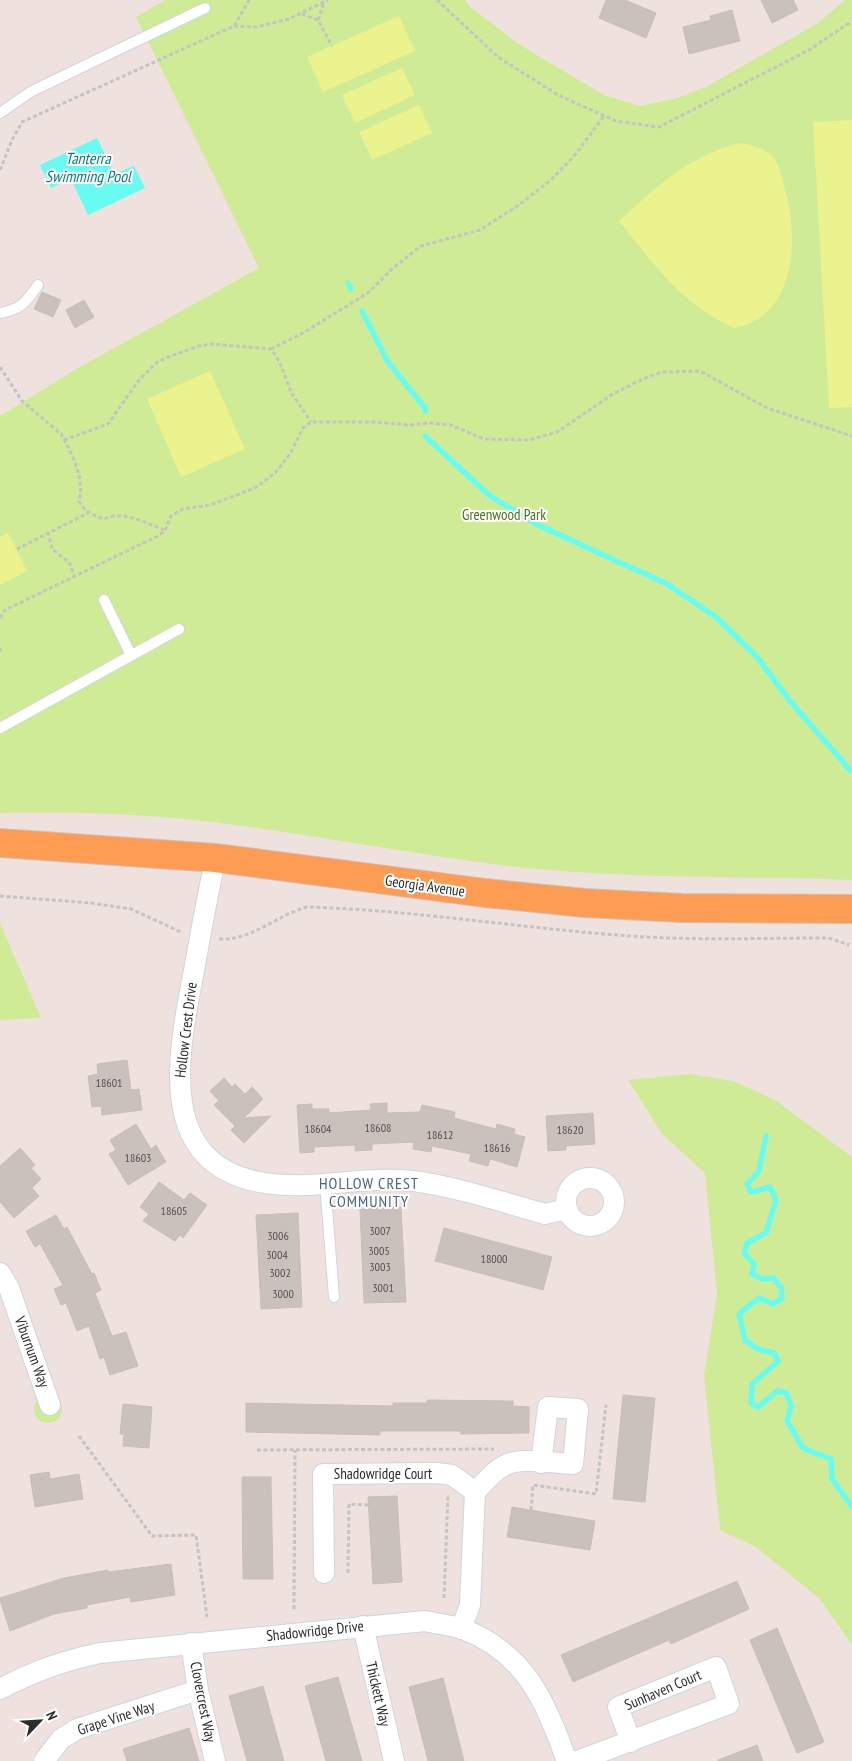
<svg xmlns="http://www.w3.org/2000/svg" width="852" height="1761" font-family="'PT Sans Narrow',sans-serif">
	<rect width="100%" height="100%" fill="#efe2de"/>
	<g fill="#cfeb95">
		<path d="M165,0H465L469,6L520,45L604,95L640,106L677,98L706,87L818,23L845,0H852V880C740,876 628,879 517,867C423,856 330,838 236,825C158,814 79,811 0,813V416L78,368L259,268L136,17Z"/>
		<polygon points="0,923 41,1018 0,1020"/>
		<polygon points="690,1074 733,1081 775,1100 852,1157 852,1645 820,1599 756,1547 720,1530 704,1376 717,1294 705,1173 662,1134 628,1080"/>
		<circle cx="48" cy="1409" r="14"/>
	</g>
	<g fill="#ebf38f">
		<polygon points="399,16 415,51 323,92 307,57"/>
		<polygon points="402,68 415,95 355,123 342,95"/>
		<polygon points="419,105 432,133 372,160 359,132"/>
		<polygon points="852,120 852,407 829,408 813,122"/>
		<path d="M738,143C748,144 765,148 773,157C780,165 783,182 786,193C799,241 795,317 734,328C680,303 655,265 619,221C656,187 688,157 738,143Z"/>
		<polygon points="210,371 245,449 181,477 147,399"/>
		<polygon points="8,533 27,571 0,585 0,537"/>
	</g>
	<polygon fill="#66fcf1" points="97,138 114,174 134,166 145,188 88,215 71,179 51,188 40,165"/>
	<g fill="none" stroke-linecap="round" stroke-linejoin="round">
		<g stroke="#66fcf1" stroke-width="5.5">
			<polyline points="348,283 351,289"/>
			<polyline points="362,311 388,362 425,408 425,411"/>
			<polyline points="425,436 490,496 538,525 667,584 716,617 757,657 790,701 850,770"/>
			<polyline points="766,1136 759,1171 747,1184 751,1192 770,1187 776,1200 766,1233 747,1243 744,1253 754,1264 752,1274 763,1279 774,1278 781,1288 782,1298 773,1304 759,1298 739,1314 745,1340 758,1349 774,1353 778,1361 752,1384 751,1403 758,1407 777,1391 786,1393 791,1405 787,1421 803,1448 831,1459 832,1479 852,1507"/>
		</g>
	</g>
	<g fill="#cac0bc" stroke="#cbbdb7">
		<polygon points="606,0 625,0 656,13 646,38 599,18"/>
		<polygon points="761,0 793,0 798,10 772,23"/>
		<polygon points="732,10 740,41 689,54 683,27 711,20 710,16"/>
		<polygon points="42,292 61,300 53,317 34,309"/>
		<polygon points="84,300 94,317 75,328 66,310"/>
		<polygon points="127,1060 131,1090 139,1089 142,1110 102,1115 101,1106 92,1107 88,1076 98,1074 97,1064"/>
		<polygon points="224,1078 232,1087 235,1084 245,1094 252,1087 263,1099 244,1118 271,1116 244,1143 231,1130 235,1126 214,1105 219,1101 210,1091"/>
		<polygon points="387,1103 387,1113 420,1112 422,1105 455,1112 454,1118 496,1129 497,1124 515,1129 514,1134 525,1137 517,1167 490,1159 488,1166 469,1161 471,1154 432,1146 431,1152 413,1149 414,1142 372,1144 372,1150 355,1151 355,1145 314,1147 314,1152 300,1153 297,1105 312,1104 312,1109 329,1109 329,1113 371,1110 370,1104"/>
		<polygon points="593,1113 595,1144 566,1146 566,1150 548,1151 546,1116"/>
		<polygon points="136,1124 151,1149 156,1145 166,1162 128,1185 109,1154 116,1150 110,1140"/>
		<polygon points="20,1148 35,1165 31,1168 41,1179 32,1188 39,1196 14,1218 0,1202 0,1166"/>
		<polygon points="159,1182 184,1200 190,1193 207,1205 183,1238 180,1235 175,1241 143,1221 149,1214 140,1207"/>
		<polygon points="401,1207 406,1302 364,1303 360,1209"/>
		<polygon points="298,1213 302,1307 261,1309 256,1215"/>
		<polygon points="56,1215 64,1229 67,1227 92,1274 94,1273 101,1290 95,1293 112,1336 126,1332 138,1366 110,1375 104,1357 100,1359 89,1326 77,1331 66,1303 61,1305 54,1289 63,1285 40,1244 35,1247 26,1231"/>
		<polygon points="444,1228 552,1257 543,1290 435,1261"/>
		<polygon points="623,1395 655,1398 645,1502 613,1499"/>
		<polygon points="427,1400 513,1401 513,1406 529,1407 529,1433 461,1434 461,1431 380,1431 380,1435 246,1432 246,1403 393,1406 393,1403 427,1403"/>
		<polygon points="123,1404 152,1407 149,1448 123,1446 124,1434 120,1434"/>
		<polygon points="49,1472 50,1479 79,1474 83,1499 35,1507 30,1475"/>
		<polygon points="242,1477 271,1477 273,1579 243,1579"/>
		<polygon points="397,1496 402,1582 373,1584 368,1497"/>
		<polygon points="512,1507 595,1521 590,1550 507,1537"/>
		<polygon points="171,1564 175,1595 131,1602 130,1597 87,1605 87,1608 54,1614 10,1631 0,1600 0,1598 64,1578 108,1570 108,1572"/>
		<polygon points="737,1581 749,1609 671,1644 669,1640 573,1682 561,1655"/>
		<polygon points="777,1628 824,1742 797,1753 750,1640"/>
		<polygon points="338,1677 362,1761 326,1761 305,1686"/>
		<polygon points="443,1678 464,1761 428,1761 409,1687"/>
		<polygon points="263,1686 284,1761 247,1761 229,1696"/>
		<polygon points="189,1728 199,1761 127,1761 123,1749"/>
		<polygon points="757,1745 763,1761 718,1761 718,1760"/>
	</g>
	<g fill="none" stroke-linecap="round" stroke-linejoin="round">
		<g stroke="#cbd6df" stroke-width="12">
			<g id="lane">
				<polyline points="0,113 32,91 205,8"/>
				<path d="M0,313C22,309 25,303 38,285"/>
				<polyline points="104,600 131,655"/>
				<polyline points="0,728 179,629"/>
				<polyline points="325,1183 334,1297"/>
			</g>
		</g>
		<g stroke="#cbd6df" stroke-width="22">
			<g id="street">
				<path d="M216,858C207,895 201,933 194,970C180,1046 152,1161 259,1182C309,1192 362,1175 413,1181C458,1187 502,1202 545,1214L567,1209"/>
				<circle cx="590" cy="1202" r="24"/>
				<polyline points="0,1273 9,1288 50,1405"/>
				<path d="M324,1573L323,1474L436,1473L452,1475L475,1492C486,1481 499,1464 515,1462C531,1459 556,1463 573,1464L578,1409L548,1407L541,1463"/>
				<polyline points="363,1626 394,1761"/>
				<polyline points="461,1629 470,1605 475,1492"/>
				<polyline points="191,1643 198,1690 215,1761"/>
				<path d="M0,1689C34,1671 63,1661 100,1653L425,1621C438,1624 451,1625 463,1629C527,1654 545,1702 567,1761"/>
				<polyline points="44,1761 61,1739 77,1729 198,1690"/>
				<polyline points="577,1761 729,1704 716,1667 618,1707 631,1742"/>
			</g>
		</g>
		<g stroke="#c4c4c4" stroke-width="30">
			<polyline id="primary" points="0,843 216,858 485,893 585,903 682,908 852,909"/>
		</g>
		<g stroke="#c4c4c4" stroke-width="3" stroke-dasharray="4 2.5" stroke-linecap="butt">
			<polyline points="437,0 498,57 558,95 616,121 659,127 809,50 852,21"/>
			<polyline points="302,14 318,20 332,46"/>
			<polyline points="318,20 324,2"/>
			<polyline points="234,26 257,27 289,19 328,0"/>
			<polyline points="0,170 12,140 22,122 234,26 249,0"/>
			<polyline points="271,349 303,333 368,293 393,268 421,246 480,230 519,205 551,180 575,155 604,116"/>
			<path d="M0,367L22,401L61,434C72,454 85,478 79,501C84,512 93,515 104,519C123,510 146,523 164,530"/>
			<polyline points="64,440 108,424 139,380 156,363 168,357 199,346 212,344 271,349 280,363 291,392 311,422"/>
			<polyline points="48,532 52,549 69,562 75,577"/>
			<polyline points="17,549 88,513"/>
			<polyline points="0,618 5,610 158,536 165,531 171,516 183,509 210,505 255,488 275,473 290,454 303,428 311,422 372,422 409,425 431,423 451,425 484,439 529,440 557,432 613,394 643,379 662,372 700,371 767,408 852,436"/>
			<polyline points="0,648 0,653"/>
			<polyline points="0,896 91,903 131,909 183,933"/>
			<path d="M219,939C251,941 277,915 307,907C411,910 513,927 617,935C687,941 758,938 829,938L849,945"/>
			<polyline points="79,1436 152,1536 196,1535 207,1617"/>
			<polyline points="257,1450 494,1449"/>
			<polyline points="531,1510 533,1485 596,1494 606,1405"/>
			<polyline points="348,1573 349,1504 368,1505"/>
			<polyline points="444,1598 448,1494"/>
			<polyline points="294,1609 295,1450"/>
		</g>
		<use href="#lane" stroke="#fff" stroke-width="10"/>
		<use href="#street" stroke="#fff" stroke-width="20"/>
		<use href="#primary" stroke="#ff9c53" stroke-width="28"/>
	</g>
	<g text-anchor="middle" stroke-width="4" stroke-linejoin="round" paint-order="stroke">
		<g font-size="12" fill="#545150">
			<text x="109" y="1087">18601</text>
			<text x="378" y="1132">18608</text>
			<text x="318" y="1133">18604</text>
			<text x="570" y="1134">18620</text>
			<text x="440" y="1139">18612</text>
			<text x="497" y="1152">18616</text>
			<text x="138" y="1162">18603</text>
			<text x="174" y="1215">18605</text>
			<text x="380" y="1235">3007</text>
			<text x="278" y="1240">3006</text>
			<text x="379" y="1255">3005</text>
			<text x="277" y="1259">3004</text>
			<text x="494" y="1263">18000</text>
			<text x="380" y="1271">3003</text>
			<text x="280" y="1277">3002</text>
			<text x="383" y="1292">3001</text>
			<text x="283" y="1298">3000</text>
		</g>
		<g font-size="15" fill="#477313" stroke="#fff">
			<text x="504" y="520">Greenwood Park</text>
		</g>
		<g font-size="15" fill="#2c2c2c" stroke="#fff">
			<text transform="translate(425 886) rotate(8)" y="5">Georgia Avenue</text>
			<text transform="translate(186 1030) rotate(-83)" y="5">Hollow Crest Drive</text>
			<text transform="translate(32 1352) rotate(70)" y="5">Viburnum Way</text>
			<text x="383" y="1479">Shadowridge Court</text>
			<text transform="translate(315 1631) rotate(-6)" y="5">Shadowridge Drive</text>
			<text transform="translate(663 1690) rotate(-23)" y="5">Sunhaven Court</text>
			<text transform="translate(378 1694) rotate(77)" y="5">Thickett Way</text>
			<text transform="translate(203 1702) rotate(79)" y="5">Clovercrest Way</text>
			<text transform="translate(116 1718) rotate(-18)" y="5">Grape Vine Way</text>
		</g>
		<g font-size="16" font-style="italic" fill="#057e7e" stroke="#fff">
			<text x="88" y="164">Tanterra<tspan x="88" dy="18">Swimming Pool</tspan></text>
		</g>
		<g font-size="16" letter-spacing="1" fill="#476683" stroke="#fff">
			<text x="369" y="1189">HOLLOW CREST<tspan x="369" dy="18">COMMUNITY</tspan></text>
		</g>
	</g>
	<g transform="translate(40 1721) rotate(65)" stroke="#ffffff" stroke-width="4" paint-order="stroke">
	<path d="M0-4L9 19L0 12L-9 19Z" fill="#2c2c2c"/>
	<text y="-8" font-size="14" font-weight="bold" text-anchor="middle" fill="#2c2c2c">N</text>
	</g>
</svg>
